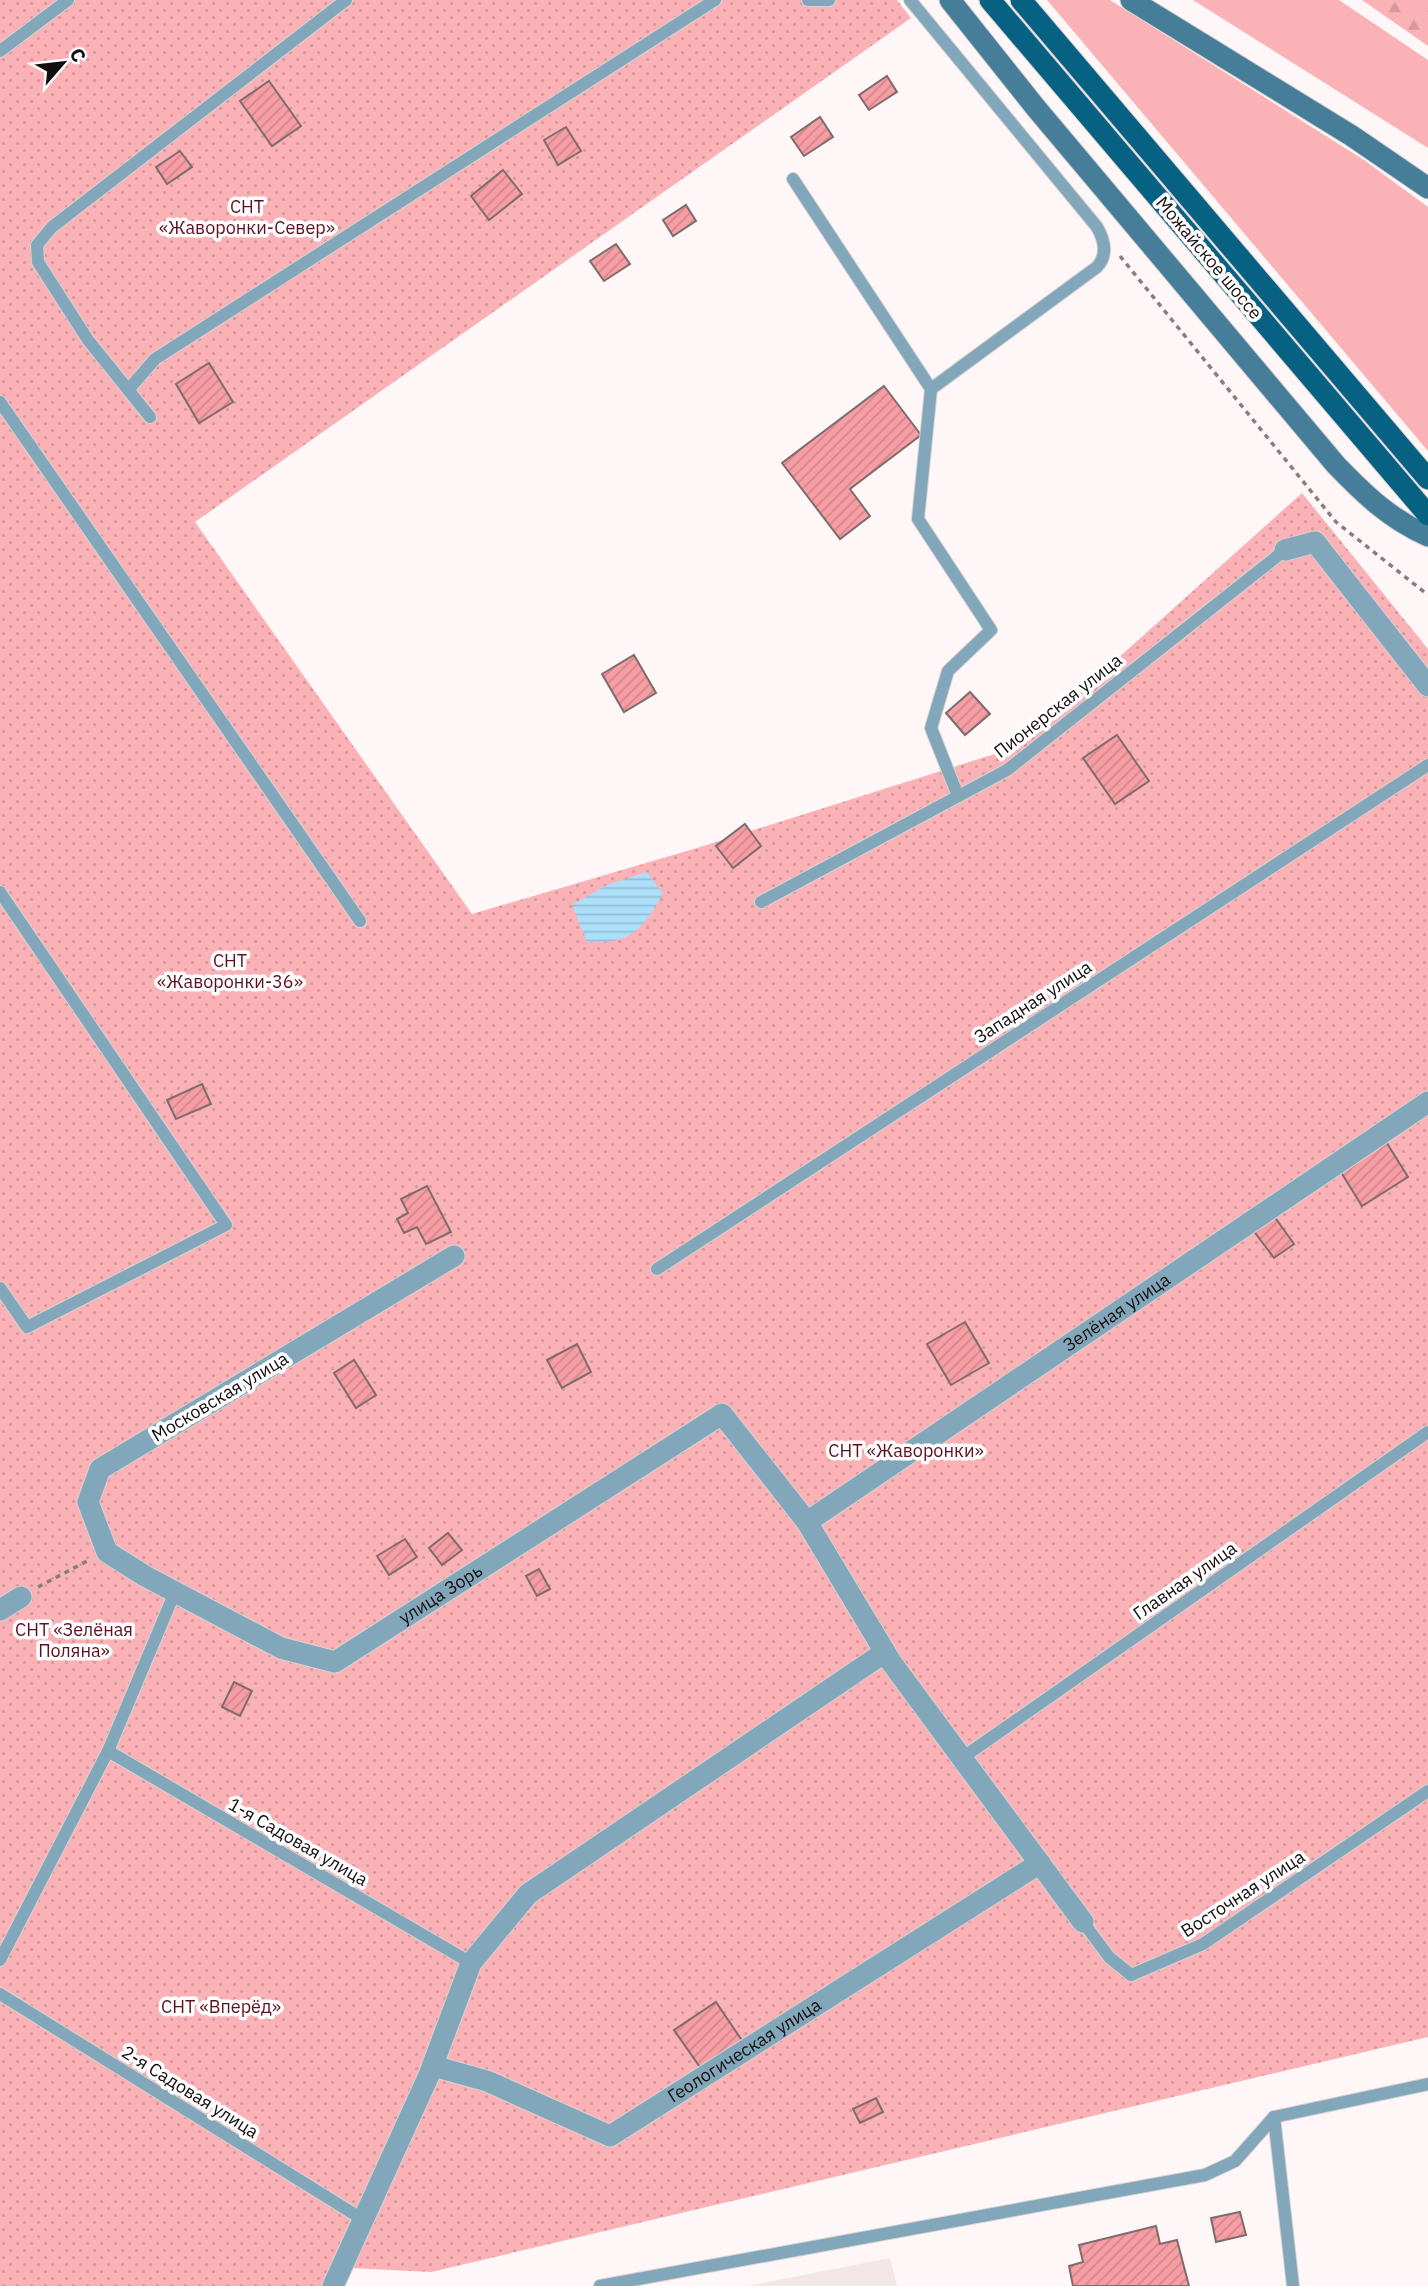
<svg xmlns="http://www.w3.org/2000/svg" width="1428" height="2286" font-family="'IBM Plex Sans',sans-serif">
	<defs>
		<pattern id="forest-firs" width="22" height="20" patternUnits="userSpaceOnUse" patternTransform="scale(1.75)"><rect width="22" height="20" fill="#fbb2b7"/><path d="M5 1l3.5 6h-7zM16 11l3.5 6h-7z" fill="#d6989c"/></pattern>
		<pattern id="garden-dots" width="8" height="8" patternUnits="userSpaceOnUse" patternTransform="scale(1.75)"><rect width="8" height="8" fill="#fbb2b7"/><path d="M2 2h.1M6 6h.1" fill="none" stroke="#d6989c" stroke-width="1.8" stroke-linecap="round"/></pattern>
		<pattern id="water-rules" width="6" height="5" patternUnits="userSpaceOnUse" patternTransform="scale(1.75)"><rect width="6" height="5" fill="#acdffa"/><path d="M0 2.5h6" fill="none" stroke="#93bed5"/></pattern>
		<pattern id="building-hatch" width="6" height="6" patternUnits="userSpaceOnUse" patternTransform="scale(1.75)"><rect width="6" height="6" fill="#f79da4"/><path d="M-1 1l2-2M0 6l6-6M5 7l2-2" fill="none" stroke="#d3868c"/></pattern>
	</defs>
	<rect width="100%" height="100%" fill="#fff7f7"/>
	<polygon fill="#f2e6e6" points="890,2258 897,2286 748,2286"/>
	<g fill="#fbb2b7">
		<polygon points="1047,0 1110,0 1364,160 1428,207 1428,451"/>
		<polygon points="1193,0 1339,0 1428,60 1428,148"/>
	</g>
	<polygon fill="url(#forest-firs)" points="1362,0 1428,0 1428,46"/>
	<polygon fill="url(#garden-dots)" points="0,0 897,0 911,18 195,522 472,914 697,848 1020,746 1302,493 1428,649 1428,2037 431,2272 351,2268 343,2286 0,2286"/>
	<path fill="url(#water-rules)" d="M647,872L663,894C641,930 633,944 587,942L572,905L607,885Z"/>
	<g fill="url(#building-hatch)" stroke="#7e6c6d" stroke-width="2">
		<polygon points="887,76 897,92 869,110 859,95"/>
		<polygon points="269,81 301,126 272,146 240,101"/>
		<polygon points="820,117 833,137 804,156 791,137"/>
		<polygon points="566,127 581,151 558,165 544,140"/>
		<polygon points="180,151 192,167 167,184 156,167"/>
		<polygon points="503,170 522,194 489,220 471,196"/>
		<polygon points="686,205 696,221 673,236 663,220"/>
		<polygon points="616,244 630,264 604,281 590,261"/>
		<polygon points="209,363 233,402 199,423 176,384"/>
		<polygon points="884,386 921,435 850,489 870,516 840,539 782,463"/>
		<polygon points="634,655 656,693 624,712 602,674"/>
		<polygon points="970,692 990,714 965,735 946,713"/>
		<polygon points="1117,735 1149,781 1115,804 1083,758"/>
		<polygon points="745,824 761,846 733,868 716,846"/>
		<polygon points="202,1084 211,1104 176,1119 167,1100"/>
		<polygon points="1385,1140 1408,1177 1362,1206 1339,1169"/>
		<polygon points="427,1186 451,1232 426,1244 417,1227 404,1233 397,1219 408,1213 401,1199"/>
		<polygon points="1274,1216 1294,1244 1274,1258 1253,1230"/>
		<polygon points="965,1322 989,1363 951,1385 927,1344"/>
		<polygon points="577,1344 591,1372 562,1388 547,1360"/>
		<polygon points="354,1360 376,1395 356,1408 334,1373"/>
		<polygon points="448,1533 462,1550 442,1565 429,1548"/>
		<polygon points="405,1539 417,1557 389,1575 377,1556"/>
		<polygon points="539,1569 550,1589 537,1596 526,1576"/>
		<polygon points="234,1682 252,1691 240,1716 222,1707"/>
		<polygon points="716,2002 743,2042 702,2070 674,2030"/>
		<polygon points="876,2098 883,2112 860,2123 853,2109"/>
		<polygon points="1240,2212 1246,2235 1216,2242 1211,2218"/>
		<polygon points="1156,2226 1160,2244 1177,2240 1189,2286 1073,2286 1069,2266 1083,2262 1079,2245"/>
	</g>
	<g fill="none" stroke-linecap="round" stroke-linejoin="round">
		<g stroke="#d9d2d2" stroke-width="14">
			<g id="lane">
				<polyline points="808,0 829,0"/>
				<path d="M910,0L1097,227C1105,241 1108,255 1097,267L931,389"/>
				<polyline points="0,51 68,0"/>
				<polyline points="793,179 931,389 918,519 991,630 948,671 931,728 958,796"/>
				<polyline points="129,389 155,359 715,0"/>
				<polyline points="0,402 360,921"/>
				<polyline points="150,417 88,340 38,262 37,245 52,227 346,0"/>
				<polyline points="0,892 226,1225 27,1327 0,1288"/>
				<polyline points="761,902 1007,770 1285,550"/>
				<polyline points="657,1269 1428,765"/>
				<polyline points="108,1751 471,1963"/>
				<polyline points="962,1758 1428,1432"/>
				<polyline points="1083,1922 1109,1957 1131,1975 1203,1944 1428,1791"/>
				<polyline points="0,1960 108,1751 175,1592"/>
				<polyline points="0,1994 362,2219"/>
				<polyline points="600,2286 1205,2175 1235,2161 1274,2117"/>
				<polyline points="1293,2286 1274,2117 1428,2084"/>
			</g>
		</g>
		<g stroke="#d9d2d2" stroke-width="23">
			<g id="street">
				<polyline points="1285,550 1315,542 1428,686"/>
				<path id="s1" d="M454,1256L100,1469L88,1502L107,1552L145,1576L281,1648L335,1662L722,1414L807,1522L891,1662L1083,1922"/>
				<path id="s2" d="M807,1522L1428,1102"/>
				<polyline points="0,1610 21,1597"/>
				<path id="s3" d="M433,2066L487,2081L610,2136L1040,1863"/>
				<polyline points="333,2286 429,2075 471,1963 528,1894 885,1652"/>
			</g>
		</g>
		<g stroke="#d9d2d2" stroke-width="23">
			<g id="secondary">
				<path d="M950,0L1036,108L1336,465C1365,495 1390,519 1428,536"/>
				<polyline points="1131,0 1352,136 1428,188"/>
			</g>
		</g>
		<g stroke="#d9d2d2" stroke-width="23">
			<g id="primary">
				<polyline points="990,0 1428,515"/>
				<polyline points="1021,0 1428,479"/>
			</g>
		</g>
		<g stroke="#867f7f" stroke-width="3.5" stroke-dasharray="5 5" stroke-linecap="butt">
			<polyline points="1120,256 1336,522 1428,595"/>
			<polyline points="38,1587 89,1560"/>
		</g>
		<use href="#lane" stroke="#82a7ba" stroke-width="12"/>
		<use href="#street" stroke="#82a7ba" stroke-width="21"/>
		<use href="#secondary" stroke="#467e9a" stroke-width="21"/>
		<use href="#primary" stroke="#066183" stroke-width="21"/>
	</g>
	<g text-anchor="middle" stroke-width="7" stroke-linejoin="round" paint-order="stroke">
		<g font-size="18" fill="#5e1020" stroke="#fff">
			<text x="247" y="213">СНТ<tspan x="247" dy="21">«Жаворонки-Север»</tspan></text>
			<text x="230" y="967">СНТ<tspan x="230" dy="21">«Жаворонки-36»</tspan></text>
			<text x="906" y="1457">СНТ «Жаворонки»</text>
			<text x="74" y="1636">СНТ «Зелёная<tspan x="74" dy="21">Поляна»</tspan></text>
			<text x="221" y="2013">СНТ «Вперёд»</text>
		</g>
		<g font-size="18" fill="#130d0d" stroke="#fff">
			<text transform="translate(1209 258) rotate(50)" y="6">Можайское шоссе</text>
			<text transform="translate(1058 706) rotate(-38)" y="6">Пионерская улица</text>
			<text transform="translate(1033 1002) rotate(-33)" y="6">Западная улица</text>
			<text dy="6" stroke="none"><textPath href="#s2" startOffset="374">Зелёная улица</textPath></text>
			<text transform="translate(220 1397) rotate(-31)" y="6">Московская улица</text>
			<text transform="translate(1185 1581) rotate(-35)" y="6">Главная улица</text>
			<text dy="6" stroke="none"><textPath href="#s1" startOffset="882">улица Зорь</textPath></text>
			<text transform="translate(298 1842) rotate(30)" y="6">1-я Садовая улица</text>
			<text transform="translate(1243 1894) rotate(-33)" y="6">Восточная улица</text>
			<text dy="6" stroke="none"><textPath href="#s3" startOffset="350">Геологическая улица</textPath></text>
			<text transform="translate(190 2092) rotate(32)" y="6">2-я Садовая улица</text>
		</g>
	</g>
	<g transform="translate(63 63) rotate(62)" stroke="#ffffff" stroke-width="5" paint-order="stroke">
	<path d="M0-5L12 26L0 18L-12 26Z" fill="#130d0d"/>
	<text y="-10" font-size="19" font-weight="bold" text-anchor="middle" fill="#130d0d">С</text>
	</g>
</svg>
